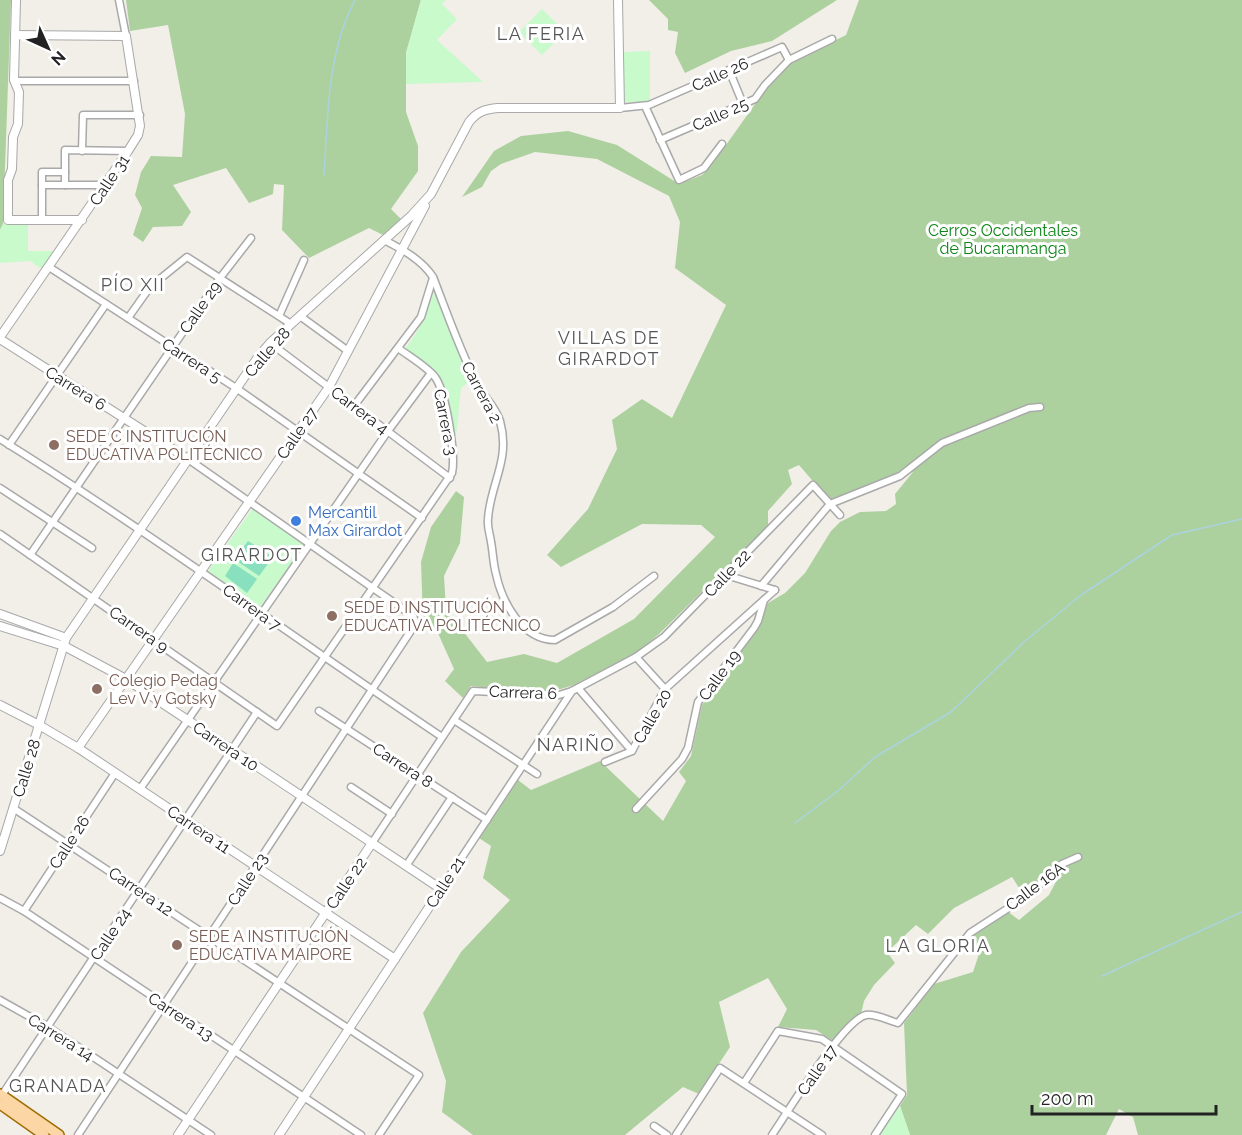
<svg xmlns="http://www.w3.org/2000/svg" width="1242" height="1135" font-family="Raleway,sans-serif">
	<rect width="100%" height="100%" fill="#f2efe9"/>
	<g fill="#add19e">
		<polygon points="0,0 11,0 3,224 0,230"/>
		<polygon points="126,0 421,0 406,53 406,112 418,146 418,171 391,209 401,219 383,235 369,228 309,258 282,230 284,185 274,184 273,194 249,203 226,168 173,185 191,212 182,226 153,227 143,242 133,235 142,208 135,195 141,172 151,156 182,157 185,114 168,25 130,31"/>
		<polygon points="649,0 837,0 772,41 731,51 685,73 675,53 678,32 668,30 668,19"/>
		<polygon points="859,0 1242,0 1242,1135 1138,1135 1133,1117 1119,1109 1106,1135 910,1135 900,1106 907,1095 904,1023 934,984 973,972 979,954 964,946 976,930 1007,911 1019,920 1049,895 1059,876 1052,866 1036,883 1023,894 1012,877 954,908 928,934 916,925 887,952 895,963 874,985 864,1001 861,1014 848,1024 833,1041 816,1030 778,1027 787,1009 768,978 719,1002 730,1047 699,1094 683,1087 625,1135 473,1135 442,1112 446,1081 423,1013 461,952 510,900 483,878 491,846 479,838 518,780 531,790 600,761 663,821 686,781 679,772 691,756 702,705 753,635 768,603 785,593 805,573 831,531 840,522 860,512 886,511 896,504 895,494 913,472 914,461 895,474 829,500 799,465 788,470 792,484 768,511 768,526 659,634 639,651 574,685 554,691 510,690 471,686 463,698 445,681 454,669 437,631 423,620 421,562 431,527 456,491 464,497 460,543 444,576 446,609 487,662 524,654 557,663 634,619 715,537 701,525 642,524 561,567 547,555 588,509 617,449 612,420 642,399 672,418 726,305 675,268 680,222 669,196 597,159 535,152 501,164 491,171 482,187 462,197 494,151 521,136 568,131 617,145 679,184 702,175 711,166 768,86 792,62 846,35"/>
	</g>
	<g fill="#c8facc">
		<polygon points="421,0 446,0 442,4 457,19 437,40 483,82 406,84 406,53"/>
		<polygon points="542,9 565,32 542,55 519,32"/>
		<polygon points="650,51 650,102 624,102 624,52"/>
		<polygon points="3,224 28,224 28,251 54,251 42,269 30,261 0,263 0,230"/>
		<path d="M435,288L471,380L461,388L456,437L444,389L437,374L405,349C421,328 427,313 435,288Z"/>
		<polygon points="253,508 305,544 260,607 208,571"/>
		<polygon points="900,1106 910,1135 880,1135"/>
	</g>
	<g fill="#88e0be">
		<polygon points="248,541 273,557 259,576 234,559"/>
		<polygon points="233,563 257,579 247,593 225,576"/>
	</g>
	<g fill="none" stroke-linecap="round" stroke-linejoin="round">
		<g stroke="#aad3df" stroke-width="1.5">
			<path d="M324,175C328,116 327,53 355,0"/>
			<polyline points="795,823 839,790 875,757 951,712 1025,641 1081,595 1172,535 1242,519"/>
			<polyline points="1102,976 1242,912"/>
		</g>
		<g stroke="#a9a9a9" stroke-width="9">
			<g id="minor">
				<polyline points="119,0 126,36"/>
				<polyline points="729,70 743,104"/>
				<polyline points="14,81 134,81"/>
				<polyline points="645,106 679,180 704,168 722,144"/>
				<polyline points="620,108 649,105 782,47 789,60"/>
				<polyline points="660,140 755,99 765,85 789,60 832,39"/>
				<polyline points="82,151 83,115 140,115"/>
				<polyline points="42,185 105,185"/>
				<polyline points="65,185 65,150 128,151"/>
				<polyline points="42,219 42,172 65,172"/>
				<path d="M384,240C402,249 422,260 433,277C447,313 459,348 476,382C483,396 496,407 500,421C511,460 490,484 488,519C487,527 490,534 491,542C493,552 493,563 496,574C502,602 522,640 555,640L613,607L654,576"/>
				<polyline points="49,267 236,388 422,518"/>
				<polyline points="279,316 304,260"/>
				<polyline points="300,316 348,351"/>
				<polyline points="128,318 150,287 187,257 291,324"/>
				<polyline points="270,343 450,478"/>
				<polyline points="354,406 421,317 433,278"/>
				<path d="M0,439C151,533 294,638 442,737"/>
				<polyline points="9,445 106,304"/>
				<polyline points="0,488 92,548"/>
				<path d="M0,534L277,726L452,473C456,455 446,392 435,377C426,366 410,357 398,348"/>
				<polyline points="30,555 220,278 251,238"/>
				<polyline points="726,575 775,590"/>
				<polyline points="761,586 830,504 900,476 942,443 1029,408 1040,407"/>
				<polyline points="636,657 665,689"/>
				<polyline points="578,688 632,751"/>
				<polyline points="319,711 487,820"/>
				<polyline points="454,720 537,774"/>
				<polyline points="605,762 632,751 665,689 775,590"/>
				<polyline points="351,787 392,814"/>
				<polyline points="140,789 388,431 431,373"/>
				<polyline points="13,808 419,1075 379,1135"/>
				<polyline points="636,809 682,759 688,748 698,702 754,628 758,621 764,600"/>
				<polyline points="372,843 473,691 559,695 572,691 636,657 664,637 813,485 840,515"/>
				<polyline points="406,866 452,797"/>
				<polyline points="441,889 572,691"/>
				<polyline points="0,898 24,911 361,1135"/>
				<polyline points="24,911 115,773"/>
				<polyline points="0,1000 48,1027 211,1135"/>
				<polyline points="744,1083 778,1031 822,1039 902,1094 875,1135"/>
				<polyline points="2,1095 257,712"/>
				<polyline points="654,1126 667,1135"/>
				<polyline points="78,1135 416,623 413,616 188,459"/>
				<polyline points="676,1135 720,1068 822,1135"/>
				<path d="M772,1135C788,1112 843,1020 866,1015C875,1013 889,1021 898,1023L970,933L1027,896L1062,864L1078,857"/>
			</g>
		</g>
		<g stroke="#a9a9a9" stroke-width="10">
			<g id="tertiary">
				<polyline points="16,0 14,80 19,92 18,124 13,137 12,169 8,180 8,220 82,220"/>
				<polyline points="0,337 128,151 138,135 140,126 126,36 15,35"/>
				<polyline points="0,339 188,459"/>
				<polyline points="0,614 66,638"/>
				<polyline points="0,626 64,646 126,679 441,889 279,1135"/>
				<polyline points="0,705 39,725 78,748 395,959"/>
				<polyline points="78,748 329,387 425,206"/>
				<path d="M0,851L66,638L258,357L270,343L411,216L431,194L469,122C477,112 485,109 498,108H620L618,0"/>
				<polyline points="178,1135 372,843"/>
			</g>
		</g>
		<g stroke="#a06b00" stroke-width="12">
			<g id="primary">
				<polyline points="0,1094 59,1135"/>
				<polyline points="0,1104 44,1135"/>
			</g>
		</g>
		<use href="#minor" stroke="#fff" stroke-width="6"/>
		<use href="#tertiary" stroke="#fff" stroke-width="8"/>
		<use href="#primary" stroke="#fcd6a4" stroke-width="9"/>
	</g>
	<g fill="#8d6e63" stroke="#fff" stroke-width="2">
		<circle cx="54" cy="445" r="6"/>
		<circle cx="332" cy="616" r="6"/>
		<circle cx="97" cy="689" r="6"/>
		<circle cx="177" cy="945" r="6"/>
	</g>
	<circle fill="#3f7fe0" stroke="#fff" stroke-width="2" cx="296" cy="521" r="6"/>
	<g text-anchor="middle" stroke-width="6" stroke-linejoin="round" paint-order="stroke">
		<g font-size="16" fill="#222" stroke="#fff">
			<text transform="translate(720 74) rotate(-24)" y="6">Calle 26</text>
			<text transform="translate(720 114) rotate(-24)" y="6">Calle 25</text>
			<text transform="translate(109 180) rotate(-56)" y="6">Calle 31</text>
			<text transform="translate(200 307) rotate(-55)" y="6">Calle 29</text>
			<text transform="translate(267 352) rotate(-49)" y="6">Calle 28</text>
			<text transform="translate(192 360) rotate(33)" y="6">Carrera 5</text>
			<text transform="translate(76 388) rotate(32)" y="6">Carrera 6</text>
			<text transform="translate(482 392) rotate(62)" y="6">Carrera 2</text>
			<text transform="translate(360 410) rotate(37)" y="6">Carrera 4</text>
			<text transform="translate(446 422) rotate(79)" y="6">Carrera 3</text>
			<text transform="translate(297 433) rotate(-55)" y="6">Calle 27</text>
			<text transform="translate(727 573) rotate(-46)" y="6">Calle 22</text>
			<text transform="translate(252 607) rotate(36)" y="6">Carrera 7</text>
			<text transform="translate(139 629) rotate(35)" y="6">Carrera 9</text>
			<text transform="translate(719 675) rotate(-54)" y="6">Calle 19</text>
			<text transform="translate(523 692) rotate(2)" y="6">Carrera 6</text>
			<text transform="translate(652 716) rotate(-60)" y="6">Calle 20</text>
			<text transform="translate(226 746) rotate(34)" y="6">Carrera 10</text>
			<text transform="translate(403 765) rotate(33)" y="6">Carrera 8</text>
			<text transform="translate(26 768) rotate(-73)" y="6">Calle 28</text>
			<text transform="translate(199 829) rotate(34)" y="6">Carrera 11</text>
			<text transform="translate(69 842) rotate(-57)" y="6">Calle 26</text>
			<text transform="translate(247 879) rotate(-57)" y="6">Calle 23</text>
			<text transform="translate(445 882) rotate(-57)" y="6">Calle 21</text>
			<text transform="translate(346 883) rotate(-56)" y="6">Calle 22</text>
			<text transform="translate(1035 886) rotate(-37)" y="6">Calle 16A</text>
			<text transform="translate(141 891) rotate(34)" y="6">Carrera 12</text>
			<text transform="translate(110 934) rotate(-56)" y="6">Calle 24</text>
			<text transform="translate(181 1016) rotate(33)" y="6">Carrera 13</text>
			<text transform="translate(61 1037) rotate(32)" y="6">Carrera 14</text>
			<text transform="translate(817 1070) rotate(-55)" y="6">Calle 17</text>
		</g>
		<g font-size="16" fill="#0c8416" stroke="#fff">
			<text x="1003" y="236">Cerros Occidentales<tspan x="1003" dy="18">de Bucaramanga</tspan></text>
		</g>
		<g font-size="16" fill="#785e54" stroke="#fff" text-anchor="start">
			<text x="66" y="442">SEDE C INSTITUCIÓN<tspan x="66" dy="18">EDUCATIVA POLITÉCNICO</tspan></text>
			<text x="344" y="613">SEDE D INSTITUCIÓN<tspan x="344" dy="18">EDUCATIVA POLITÉCNICO</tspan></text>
			<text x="109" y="686">Colegio Pedag<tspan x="109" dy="18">Lev V y Gotsky</tspan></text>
			<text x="189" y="942">SEDE A INSTITUCIÓN<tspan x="189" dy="18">EDUCATIVA MAIPORE</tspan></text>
		</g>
		<g font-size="16" fill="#366cbe" stroke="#fff" text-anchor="start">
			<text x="308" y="518">Mercantil<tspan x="308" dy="18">Max Girardot</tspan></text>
		</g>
		<g font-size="18" letter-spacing="1.5" fill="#555" stroke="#fff">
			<text x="541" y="40">LA FERIA</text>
			<text x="133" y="291">PÍO XII</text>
			<text x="609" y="344">VILLAS DE<tspan x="609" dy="21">GIRARDOT</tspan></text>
			<text x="252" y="561">GIRARDOT</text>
			<text x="576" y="751">NARIÑO</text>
			<text x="938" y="952">LA GLORIA</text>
			<text x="58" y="1092">GRANADA</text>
		</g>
	</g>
	<g transform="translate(48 48) rotate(135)" stroke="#ffffff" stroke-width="4.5" paint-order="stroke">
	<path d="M0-4.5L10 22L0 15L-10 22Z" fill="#222222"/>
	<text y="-9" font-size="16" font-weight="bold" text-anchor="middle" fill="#222222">N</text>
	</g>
	<path d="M1032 1105v9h184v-9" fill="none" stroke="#222222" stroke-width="3"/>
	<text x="1041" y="1105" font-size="18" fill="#222222" stroke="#ffffff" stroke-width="4.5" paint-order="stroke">200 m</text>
</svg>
